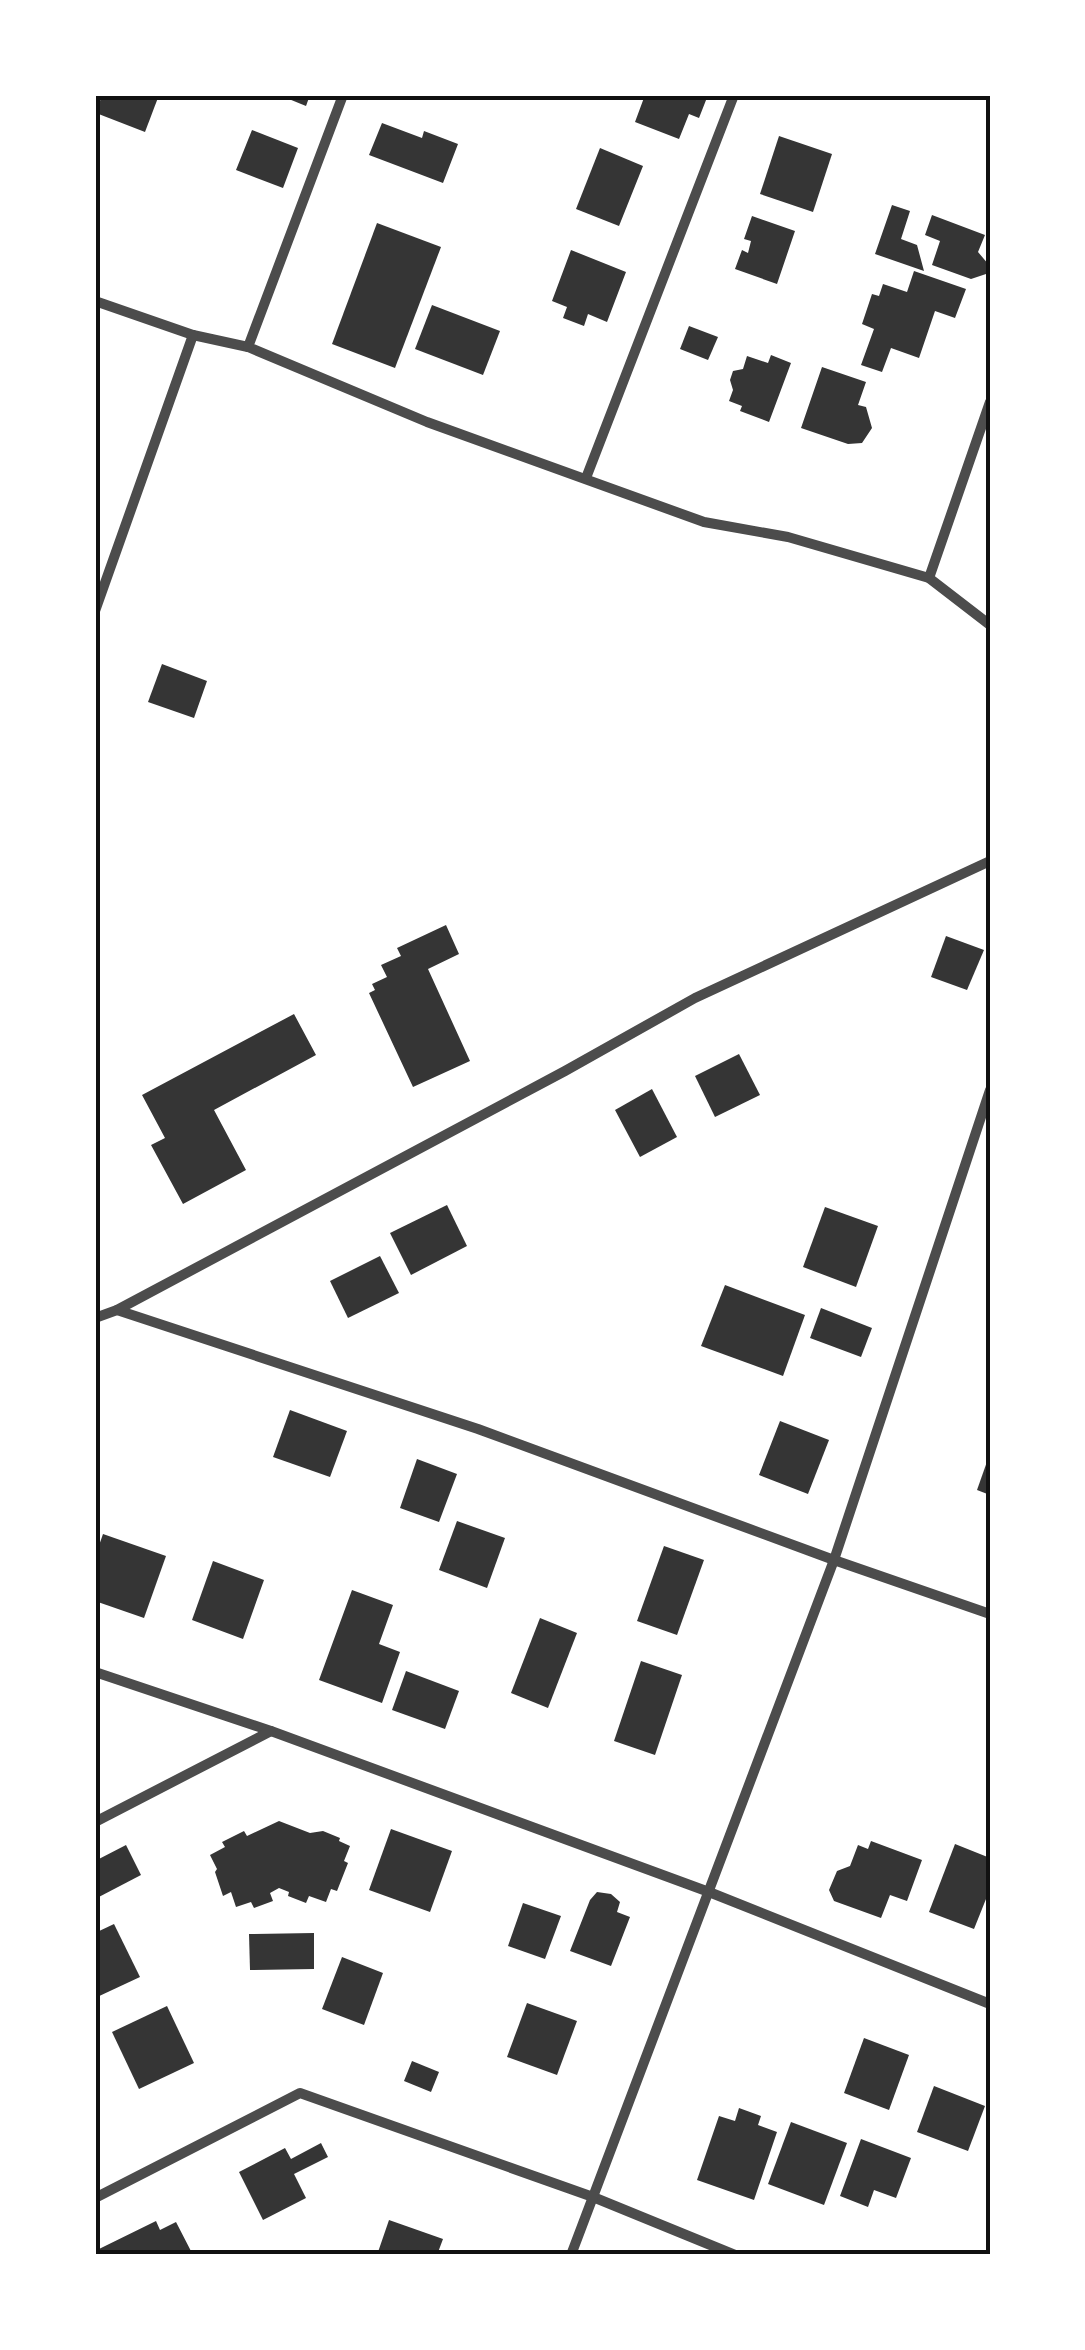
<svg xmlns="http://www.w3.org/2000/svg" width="1085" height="2350" font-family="Rubik,sans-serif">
	<rect width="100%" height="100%" fill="#fff"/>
	<g fill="#353535">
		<polygon points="102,95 159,95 145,132 96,113"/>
		<polygon points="279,95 310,95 306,106"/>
		<polygon points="645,95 708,95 699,118 689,114 679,139 635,122"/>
		<polygon points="382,123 422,138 424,131 458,144 443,183 369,155"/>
		<polygon points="252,130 298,148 283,188 236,170"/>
		<polygon points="779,136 832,154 813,212 760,194"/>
		<polygon points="600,148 643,166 619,226 576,209"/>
		<polygon points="892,205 910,211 901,239 917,245 924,271 875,254"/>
		<polygon points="932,215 985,235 978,252 989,265 986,274 971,279 932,265 940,241 925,235"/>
		<polygon points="752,216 795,231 777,284 735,269 742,250 748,253 751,241 744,239"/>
		<polygon points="377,223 441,247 395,368 332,344"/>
		<polygon points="571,250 626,272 607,322 588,314 584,326 563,318 567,307 552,301"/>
		<polygon points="914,271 966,289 955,318 935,311 919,358 891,348 882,372 861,365 874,329 862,324 872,294 879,296 883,284 907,292"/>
		<polygon points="432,305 500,331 483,375 415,349"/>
		<polygon points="689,326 718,337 708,360 680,349"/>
		<polygon points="771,355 791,363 769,422 740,411 742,406 729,401 733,390 730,380 733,371 743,369 747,356 768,363"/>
		<polygon points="822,367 866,382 858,405 866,407 872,428 862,443 848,444 801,428"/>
		<polygon points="162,664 207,681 194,718 148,702"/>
		<polygon points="446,925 459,954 428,969 470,1061 413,1087 369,993 375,990 372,984 387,977 381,965 401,956 397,948"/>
		<polygon points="946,936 984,950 967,990 931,977"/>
		<polygon points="294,1014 316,1055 214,1110 246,1170 183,1204 151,1145 165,1138 142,1095"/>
		<polygon points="739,1054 760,1095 715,1117 695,1076"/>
		<polygon points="652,1089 677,1137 640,1157 615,1110"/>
		<polygon points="447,1205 467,1246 411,1275 390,1233"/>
		<polygon points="825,1207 878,1226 856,1287 803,1267"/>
		<polygon points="380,1256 399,1293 348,1318 330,1281"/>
		<polygon points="725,1285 805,1315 783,1376 701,1346"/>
		<polygon points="821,1308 872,1328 861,1357 810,1338"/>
		<polygon points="290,1410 347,1431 330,1477 273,1457"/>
		<polygon points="780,1421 829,1440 808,1494 759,1475"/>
		<polygon points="989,1456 990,1456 990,1495 977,1490"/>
		<polygon points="417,1459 457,1474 439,1522 400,1508"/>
		<polygon points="457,1521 505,1538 487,1588 439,1570"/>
		<polygon points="103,1534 166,1556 144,1618 95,1601 95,1557"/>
		<polygon points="664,1546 704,1560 677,1635 637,1621"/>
		<polygon points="213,1561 264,1580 243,1639 192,1620"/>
		<polygon points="352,1590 393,1605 379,1644 400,1652 382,1703 319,1680"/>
		<polygon points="540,1618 577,1633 548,1708 511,1693"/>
		<polygon points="641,1661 682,1675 655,1755 614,1741"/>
		<polygon points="406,1671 459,1691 445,1729 392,1710"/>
		<polygon points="279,1821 310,1833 323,1831 340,1838 339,1841 350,1846 344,1861 348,1863 337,1891 331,1889 326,1902 309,1896 306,1903 288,1896 289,1892 279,1888 270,1893 273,1901 254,1908 251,1902 236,1907 231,1892 223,1896 215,1872 217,1869 210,1855 225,1847 222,1842 244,1831 247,1836"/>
		<polygon points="391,1829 452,1851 430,1912 369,1890"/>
		<polygon points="871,1841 922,1860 907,1901 890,1895 881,1918 834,1901 829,1890 837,1871 850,1866 858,1845 868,1849"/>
		<polygon points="955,1844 990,1858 990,1889 974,1929 929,1912"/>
		<polygon points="126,1845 141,1875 95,1899 95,1861"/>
		<polygon points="597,1892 611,1894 620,1902 617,1912 630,1917 611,1966 570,1951 590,1900"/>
		<polygon points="523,1903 561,1916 545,1959 508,1946"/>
		<polygon points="114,1924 140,1977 95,1998 95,1933"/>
		<polygon points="314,1933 314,1969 250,1970 249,1934"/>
		<polygon points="342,1957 383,1973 364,2025 322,2009"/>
		<polygon points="527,2003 577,2021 557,2075 507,2057"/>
		<polygon points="167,2006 194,2063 139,2089 112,2032"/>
		<polygon points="864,2038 909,2055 889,2110 844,2093"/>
		<polygon points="412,2061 439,2072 431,2092 404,2081"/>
		<polygon points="934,2086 985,2106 968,2151 917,2132"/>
		<polygon points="739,2108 761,2116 758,2125 777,2132 754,2200 697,2180 719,2116 735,2121"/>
		<polygon points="791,2122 847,2143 824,2205 768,2184"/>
		<polygon points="861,2139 911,2158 896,2198 874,2190 868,2207 840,2196"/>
		<polygon points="321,2143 328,2157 294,2174 306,2198 263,2220 239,2172 285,2148 291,2159"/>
		<polygon points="389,2220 443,2239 437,2255 377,2255"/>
		<polygon points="156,2221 160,2230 176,2222 193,2255 102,2255 99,2249"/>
	</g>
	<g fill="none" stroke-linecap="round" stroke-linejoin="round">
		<g stroke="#4c4c4c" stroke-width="10">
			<polyline points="95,301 193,335 248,347 427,422 704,522 788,537 929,578 990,625"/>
			<polyline points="248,347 343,95"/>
			<polyline points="586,478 734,95"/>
			<polyline points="929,578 990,402"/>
			<polyline points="95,611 193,335"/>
			<polyline points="117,1310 478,1429 834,1560 990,1614"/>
			<polyline points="95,1318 117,1310 565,1071 695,998 990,861"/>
			<polyline points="95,1672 271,1731 709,1892 990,2004"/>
			<polyline points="95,1822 271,1731"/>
			<polyline points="95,2198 300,2093 593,2197 735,2255"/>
			<polyline points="571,2255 834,1560 990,1090"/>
		</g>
	</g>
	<rect width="1085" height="2350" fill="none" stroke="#ffffff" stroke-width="195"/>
	<rect x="98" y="98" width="890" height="2154" fill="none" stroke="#111" stroke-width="4"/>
</svg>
